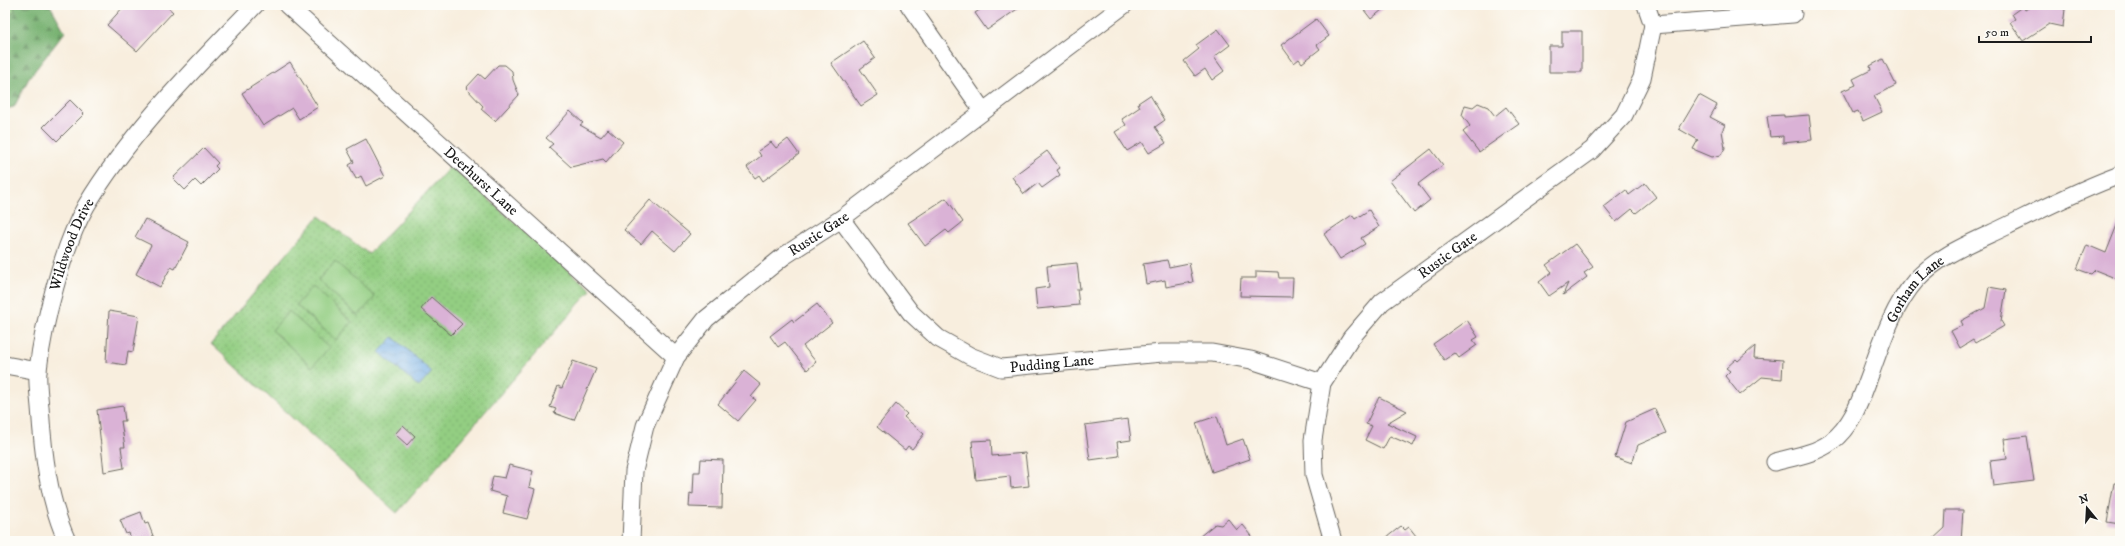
<svg xmlns="http://www.w3.org/2000/svg" width="2125" height="546" font-family="'IM FELL DW Pica',serif">
	<defs>
		<pattern id="grass-tufts" width="24" height="20" patternUnits="userSpaceOnUse"><rect width="24" height="20" fill="#93ce82"/><path d="M3 7l-1-3M5 7V3M7 7l1-3M15 17l-1-3M17 17v-4M19 17l1-3" fill="none" stroke="#7eb070"/></pattern>
		<pattern id="forest-firs" width="22" height="20" patternUnits="userSpaceOnUse"><rect width="22" height="20" fill="#76b170"/><path d="M5 1l3.5 6h-7zM16 11l3.5 6h-7z" fill="#608f5b"/></pattern>
		<pattern id="park-dots" width="8" height="8" patternUnits="userSpaceOnUse"><rect width="8" height="8" fill="#93ce82"/><path d="M2 2h.1M6 6h.1" fill="none" stroke="#7eb070" stroke-width="1.8" stroke-linecap="round"/></pattern>
		<pattern id="water-waves" width="16" height="10" patternUnits="userSpaceOnUse"><rect width="16" height="10" fill="#75aee5"/><path d="M0 5q4-4 8 0t8 0" fill="none" stroke="#5f8db9"/></pattern>
	</defs>
	<rect width="100%" height="100%" fill="#fdfcf7"/>
	<filter id="ink" filterUnits="userSpaceOnUse"><feTurbulence type="fractalNoise" baseFrequency=".025" numOctaves="2"/><feDisplacementMap in="SourceGraphic" scale="8" xChannelSelector="R" yChannelSelector="G"/><feConvolveMatrix kernelMatrix="1 2 1 2 8 2 1 2 1" color-interpolation-filters="sRGB"/></filter>
	<filter id="wash" filterUnits="userSpaceOnUse"><feTurbulence type="fractalNoise" baseFrequency=".012" numOctaves="4" result="noise"/><feDisplacementMap in="SourceGraphic" scale="16" xChannelSelector="R" yChannelSelector="G"/><feGaussianBlur stdDeviation="0.9" result="paint"/><feColorMatrix in="noise" values="0 0 0 0 0 0 0 0 0 0 0 0 0 0 0 0 0 1.4 0 .05"/><feComposite in="paint" operator="in"/></filter>
	<g filter="url(#wash)">
		<rect width="100%" height="100%" fill="#f8eede"/>
		<polygon fill="url(#grass-tufts)" stroke="#58754f" points="5,5 13,5 15,10 5,22"/>
		<polygon fill="url(#forest-firs)" stroke="#496646" points="13,5 50,5 65,32 29,78 14,107 5,109 5,22 15,10"/>
		<polygon fill="url(#park-dots)" stroke="#58754f" points="451,166 591,290 397,513 211,344 319,216 369,254"/>
		<g fill="#93ce82" stroke="#58754f">
			<polygon points="335,261 375,297 358,316 318,280"/>
			<polygon points="313,286 352,322 336,340 296,305"/>
			<polygon points="289,311 329,348 312,367 272,330"/>
		</g>
		<polygon fill="url(#water-waves)" stroke="#486580" points="393,337 432,372 419,387 379,352"/>
		<g id="blocks">
			<g fill="#dab2d6">
				<polygon points="125,5 165,5 173,12 137,51 107,25"/>
				<polygon points="987,5 1023,5 987,30 975,13"/>
				<polygon points="1360,5 1388,5 1371,19"/>
				<polygon points="2033,5 2065,9 2063,27 2049,24 2023,41 2010,22 2015,19 2012,14 2023,6 2025,10"/>
				<polygon points="1316,19 1329,36 1317,45 1320,49 1302,63 1299,59 1294,63 1281,45"/>
				<polygon points="1218,29 1230,45 1214,57 1224,71 1212,80 1205,69 1195,76 1184,61 1199,49 1196,45"/>
				<polygon points="1562,31 1582,31 1582,72 1549,72 1549,46 1562,46"/>
				<polygon points="863,41 875,58 860,69 878,95 861,106 831,63"/>
				<polygon points="1883,59 1896,85 1874,96 1882,112 1863,121 1858,111 1853,113 1842,91 1856,85 1853,79 1871,70 1870,66"/>
				<polygon points="290,62 318,107 299,119 292,108 263,126 242,93"/>
				<polygon points="498,65 505,65 512,71 513,80 519,95 495,121 481,109 483,106 466,88 479,74 485,79"/>
				<polygon points="1150,95 1165,120 1155,127 1166,143 1149,153 1142,142 1127,151 1115,132 1126,125 1122,119 1140,107 1138,103"/>
				<polygon points="1699,95 1717,105 1710,117 1725,125 1722,131 1725,148 1721,155 1712,157 1693,149 1698,140 1679,129"/>
				<polygon points="70,100 84,114 57,141 43,127"/>
				<polygon points="1478,103 1488,107 1495,116 1506,107 1519,124 1479,152 1463,132 1470,126 1462,115 1465,105 1473,107"/>
				<polygon points="570,111 583,123 580,125 601,137 608,129 623,142 606,162 603,159 571,167 549,147 553,144 546,138"/>
				<polygon points="1784,115 1784,117 1809,115 1812,140 1783,143 1783,136 1770,137 1767,116"/>
				<polygon points="366,139 385,176 366,186 361,176 356,179 349,165 354,162 347,149"/>
				<polygon points="788,139 799,154 763,181 759,175 755,178 747,167 761,156 758,151 771,142 776,148"/>
				<polygon points="204,148 218,163 215,166 218,169 201,186 195,180 185,190 173,178"/>
				<polygon points="1431,149 1443,165 1418,184 1430,200 1414,213 1390,181"/>
				<polygon points="1047,151 1060,168 1057,170 1060,175 1042,188 1038,183 1024,194 1012,177"/>
				<polygon points="1645,183 1656,197 1636,213 1632,209 1616,222 1604,207 1626,190 1629,195"/>
				<polygon points="946,198 963,222 949,233 946,230 925,246 908,223"/>
				<polygon points="650,200 690,234 675,251 652,231 641,244 624,230"/>
				<polygon points="1369,210 1379,227 1361,238 1365,244 1340,259 1324,234 1352,215 1355,219"/>
				<polygon points="145,219 189,242 175,269 171,267 160,287 136,274 151,245 135,237"/>
				<polygon points="2119,220 2120,280 2095,270 2091,274 2077,269 2087,245 2106,253"/>
				<polygon points="1575,244 1593,267 1584,273 1587,277 1563,295 1568,283 1549,296 1539,282 1552,272 1546,265"/>
				<polygon points="1167,260 1169,267 1189,263 1193,282 1166,287 1165,280 1146,284 1143,264"/>
				<polygon points="1077,263 1080,289 1077,289 1079,305 1037,309 1035,289 1049,287 1047,266"/>
				<polygon points="1256,271 1278,272 1279,278 1293,278 1292,297 1240,296 1241,278 1256,278"/>
				<polygon points="1989,287 2006,290 2001,321 2004,326 1975,343 1973,340 1960,348 1951,331 1963,325 1961,321 1985,308"/>
				<polygon points="431,297 462,324 451,335 421,309"/>
				<polygon points="817,304 832,323 803,346 816,362 807,370 785,342 778,347 770,336 792,319 794,322"/>
				<polygon points="109,311 139,316 133,352 128,351 126,365 106,362"/>
				<polygon points="1467,320 1478,337 1473,340 1477,345 1459,358 1455,353 1444,360 1433,344"/>
				<polygon points="1755,346 1754,358 1783,360 1782,379 1762,377 1740,395 1725,376 1730,371 1726,368 1736,359 1738,361"/>
				<polygon points="573,361 596,369 574,420 554,413 556,409 550,407 558,386 562,388"/>
				<polygon points="744,371 761,385 751,397 756,400 738,421 718,404"/>
				<polygon points="1379,397 1407,411 1387,423 1417,437 1413,446 1390,436 1383,449 1365,440 1372,426 1366,424"/>
				<polygon points="896,404 907,414 904,417 924,434 912,449 908,446 905,450 877,427"/>
				<polygon points="123,406 125,421 121,421 125,447 121,447 124,468 104,472 97,410"/>
				<polygon points="1655,409 1666,433 1638,445 1632,463 1615,457 1626,422"/>
				<polygon points="1217,416 1226,445 1243,439 1250,459 1212,472 1196,423"/>
				<polygon points="1128,419 1131,440 1117,442 1119,456 1090,460 1085,425"/>
				<polygon points="403,425 415,436 407,445 395,434"/>
				<polygon points="2027,436 2034,481 1993,486 1990,461 2007,459 2004,439"/>
				<polygon points="991,440 992,456 1025,453 1029,486 1011,488 1010,476 976,480 972,441"/>
				<polygon points="701,459 723,460 722,508 689,507 690,493 693,494 694,472 700,472"/>
				<polygon points="509,465 533,471 529,487 535,489 527,519 503,513 507,496 490,491 493,476 505,478"/>
				<polygon points="2114,483 2120,483 2120,524 2107,522"/>
				<polygon points="1946,510 1963,510 1961,541 1931,541 1945,528"/>
				<polygon points="141,512 145,524 148,523 155,541 132,541 129,533 126,534 120,520"/>
				<polygon points="1228,519 1237,530 1243,525 1256,541 1194,541 1215,524 1221,525"/>
				<polygon points="1401,526 1405,530 1409,527 1420,541 1382,541"/>
			</g>
		</g>
	</g>
	<g filter="url(#ink)">
		<use href="#blocks" fill-opacity="0" stroke="#696660" stroke-width="1"/>
		<g fill="none" stroke-linecap="round" stroke-linejoin="round">
			<g stroke="#696660" stroke-width="19">
				<g id="street">
					<path id="s1" d="M287,5L676,357"/>
					<polyline points="909,5 983,111"/>
					<polyline points="1653,25 1793,14"/>
					<path id="s2" d="M841,219L911,313L938,338L970,356L1001,368L1162,353H1212L1251,360L1322,383"/>
					<polyline points="5,365 38,371"/>
					<path id="s3" d="M1775,462C1793,457 1815,454 1831,442C1854,424 1861,398 1871,372C1882,341 1894,305 1916,280C1940,254 1976,241 2007,226C2044,208 2081,189 2120,175"/>
					<path id="s4" d="M67,541C48,499 43,452 40,407C39,395 37,382 38,370C43,324 63,246 86,206C131,131 195,68 255,5"/>
					<path id="s5" d="M631,541L634,471L645,426L676,357L706,319L784,256L841,219L1124,5"/>
					<path id="s6" d="M1333,541L1314,475L1313,440L1322,383L1351,338L1382,302L1592,150L1624,115L1642,78L1653,25L1646,5"/>
				</g>
			</g>
			<use href="#street" stroke="#fff" stroke-width="17"/>
		</g>
	</g>
	<g text-anchor="middle" stroke-width="3.5" stroke-linejoin="round" paint-order="stroke">
		<g font-size="15" fill="#1c1c1c" stroke="#fdfcf7">
			<text dy="5" stroke="none"><textPath href="#s1" startOffset="262">Deerhurst Lane</textPath></text>
			<text dy="5" stroke="none"><textPath href="#s5" startOffset="382">Rustic Gate</textPath></text>
			<text dy="5" stroke="none"><textPath href="#s4" startOffset="305">Wildwood Drive</textPath></text>
			<text dy="5" stroke="none"><textPath href="#s6" startOffset="343">Rustic Gate</textPath></text>
			<text dy="5" stroke="none"><textPath href="#s3" startOffset="237">Gorham Lane</textPath></text>
			<text dy="5" stroke="none"><textPath href="#s2" startOffset="275">Pudding Lane</textPath></text>
		</g>
	</g>
	<rect width="2125" height="546" fill="none" stroke="#fdfcf7" stroke-width="20"/>
	<g transform="translate(2087 508) rotate(342)" stroke="#fdfcf7" stroke-width="3" paint-order="stroke">
	<path d="M0-3L7 15L0 10L-7 15Z" fill="#1c1c1c"/>
	<text y="-6" font-size="11" font-weight="bold" text-anchor="middle" fill="#1c1c1c">N</text>
	</g>
	<path d="M1979 36v6h112v-6" fill="none" stroke="#1c1c1c" stroke-width="2"/>
	<text x="1985" y="36" font-size="12" fill="#1c1c1c" stroke="#fdfcf7" stroke-width="3" paint-order="stroke">50 m</text>
</svg>
